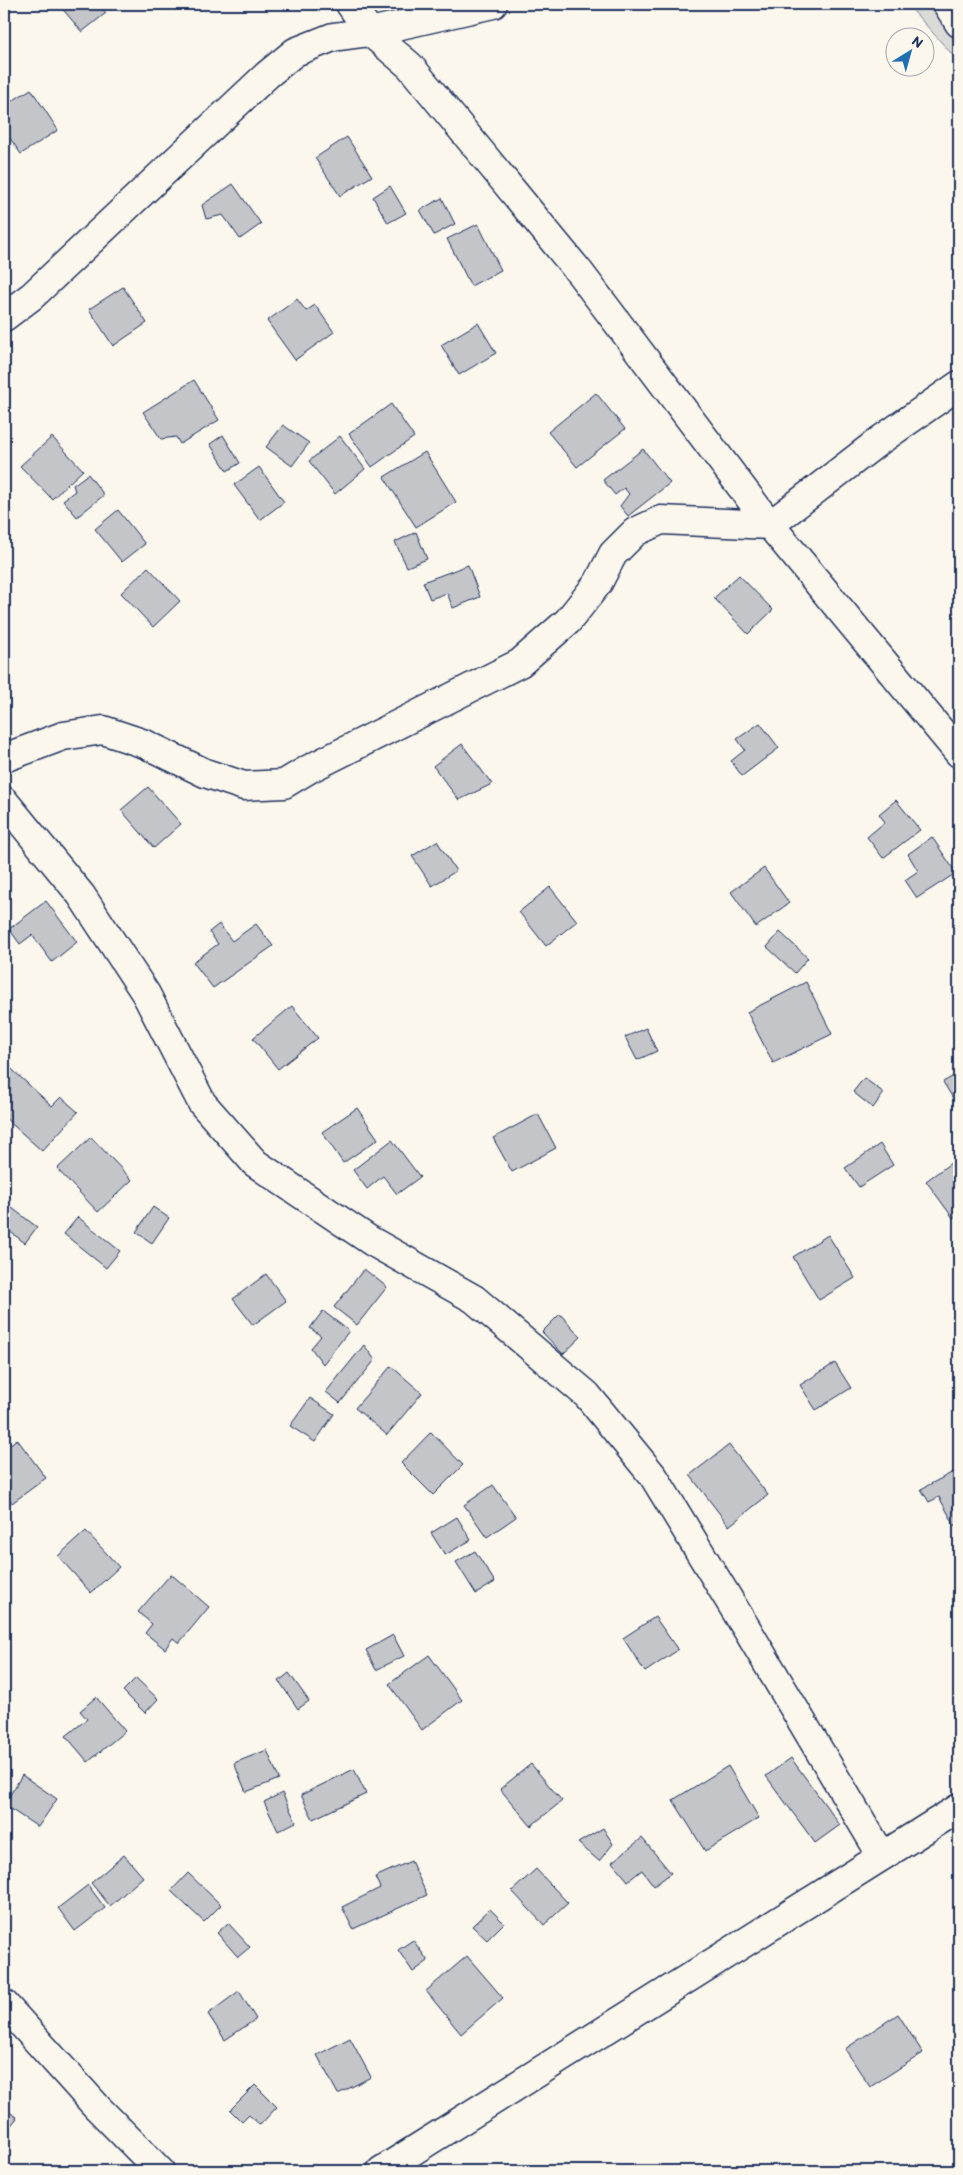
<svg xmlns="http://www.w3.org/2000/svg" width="963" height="2175" font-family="Itim,sans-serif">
	<rect width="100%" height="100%" fill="#fbf7ec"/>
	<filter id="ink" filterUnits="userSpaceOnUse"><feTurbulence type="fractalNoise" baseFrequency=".02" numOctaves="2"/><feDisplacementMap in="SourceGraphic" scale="10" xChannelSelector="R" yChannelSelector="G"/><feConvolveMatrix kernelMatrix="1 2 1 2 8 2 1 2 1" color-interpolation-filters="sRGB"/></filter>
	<g filter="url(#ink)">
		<polygon fill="#dadad7" stroke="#7a849a" points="907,4 959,4 959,62"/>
		<g fill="#c3c5c9" stroke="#1b2f5e">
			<polygon points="62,4 98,4 106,13 82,32 60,6"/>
			<polygon points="31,89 58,130 21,154 4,130 4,106"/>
			<polygon points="347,137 372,176 340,196 315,158"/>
			<polygon points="233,184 261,224 240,239 223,215 206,219 202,205"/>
			<polygon points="390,186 406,213 388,223 373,197"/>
			<polygon points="442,198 455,224 434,235 420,210"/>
			<polygon points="478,224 501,270 471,286 447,239"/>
			<polygon points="123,287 147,323 113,346 89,309"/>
			<polygon points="297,299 306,311 315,305 334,332 295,360 267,321"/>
			<polygon points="478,323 496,353 459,375 441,345"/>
			<polygon points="194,380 219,420 180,444 176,437 161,439 143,412"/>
			<polygon points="596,393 625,429 577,467 548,432"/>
			<polygon points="391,404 414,437 372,467 349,434"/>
			<polygon points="283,425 309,443 292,466 266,447"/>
			<polygon points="223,435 240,463 227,471 210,444"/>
			<polygon points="340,436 365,469 335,494 309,461"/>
			<polygon points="52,437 83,470 52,499 20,466"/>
			<polygon points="643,449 670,483 628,516 620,506 629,494 624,488 615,495 603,480"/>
			<polygon points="425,452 456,502 416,527 384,477"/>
			<polygon points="259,467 284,502 260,520 234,485"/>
			<polygon points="88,474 104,495 77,517 63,500 75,491 73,485"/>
			<polygon points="118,510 145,544 122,562 95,529"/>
			<polygon points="416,532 427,559 407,567 395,542"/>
			<polygon points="468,565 480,597 453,608 447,593 430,599 423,582"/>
			<polygon points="148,567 180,601 153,627 121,593"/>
			<polygon points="739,575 773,610 748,634 714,598"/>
			<polygon points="760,723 779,748 742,776 731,761 745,750 737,739"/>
			<polygon points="462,744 492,784 459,800 433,766"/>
			<polygon points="148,787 181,824 154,848 121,810"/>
			<polygon points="896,800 920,830 883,858 867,837 885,822 879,814"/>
			<polygon points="932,837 956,873 917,898 905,880 918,871 908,854"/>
			<polygon points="437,841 456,871 432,886 412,856"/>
			<polygon points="764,868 789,903 756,927 731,892"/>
			<polygon points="550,887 577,921 546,946 519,912"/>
			<polygon points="46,901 77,942 52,962 32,935 20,944 9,929"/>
			<polygon points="219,924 232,941 256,924 273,946 213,988 193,962 218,944 209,932"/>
			<polygon points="780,932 808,958 795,973 767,947"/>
			<polygon points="806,982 832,1034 773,1063 747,1012"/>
			<polygon points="292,1006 318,1038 278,1069 253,1038"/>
			<polygon points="646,1028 657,1051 637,1060 625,1037"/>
			<polygon points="4,1062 52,1106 61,1097 78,1112 42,1151 4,1117"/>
			<polygon points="959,1073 959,1108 943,1082"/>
			<polygon points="864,1078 884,1093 873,1108 853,1092"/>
			<polygon points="357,1108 378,1139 343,1163 322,1132"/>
			<polygon points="538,1114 556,1148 512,1172 493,1138"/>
			<polygon points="91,1137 132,1180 98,1212 57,1169"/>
			<polygon points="392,1140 420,1177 397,1194 383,1176 367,1189 353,1170"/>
			<polygon points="880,1144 893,1165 859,1187 845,1168"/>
			<polygon points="959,1157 959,1214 953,1218 926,1181"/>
			<polygon points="153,1207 169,1218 152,1243 136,1232"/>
			<polygon points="12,1208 37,1227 25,1243 4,1227 4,1219"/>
			<polygon points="78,1217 120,1251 106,1268 64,1234"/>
			<polygon points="828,1235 855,1278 819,1300 793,1257"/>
			<polygon points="364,1269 387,1287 357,1325 334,1307"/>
			<polygon points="266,1274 286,1301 253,1325 233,1299"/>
			<polygon points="323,1311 349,1331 323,1364 311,1348 321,1336 310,1328"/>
			<polygon points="560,1314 581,1337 563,1354 542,1332"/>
			<polygon points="364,1345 375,1360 340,1403 326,1392"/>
			<polygon points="835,1363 851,1388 816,1410 800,1385"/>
			<polygon points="391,1366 422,1393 387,1435 355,1408"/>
			<polygon points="310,1398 334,1414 315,1442 290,1426"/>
			<polygon points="431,1432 463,1465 433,1495 401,1463"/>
			<polygon points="17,1439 46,1478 12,1503 4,1492 4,1449"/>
			<polygon points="729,1445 768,1495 729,1526 690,1475"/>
			<polygon points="959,1469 959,1524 955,1526 939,1497 929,1502 921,1489"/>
			<polygon points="493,1485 516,1517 487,1537 464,1505"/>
			<polygon points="457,1517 471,1540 445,1555 431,1533"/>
			<polygon points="86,1531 119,1567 91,1593 58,1556"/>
			<polygon points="475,1551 495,1582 476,1594 456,1562"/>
			<polygon points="171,1574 209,1607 179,1643 173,1638 165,1649 145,1633 152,1624 138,1612"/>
			<polygon points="655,1617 678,1650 645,1672 623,1638"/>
			<polygon points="393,1635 404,1656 376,1670 366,1650"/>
			<polygon points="429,1655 462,1700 422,1730 389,1684"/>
			<polygon points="289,1673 309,1701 298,1709 279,1681"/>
			<polygon points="136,1678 158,1699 145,1713 123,1691"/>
			<polygon points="96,1697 125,1731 88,1762 66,1736 87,1719 80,1711"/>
			<polygon points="267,1750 279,1779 246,1792 234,1763"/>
			<polygon points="791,1758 840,1825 815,1843 766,1776"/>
			<polygon points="531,1764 562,1801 531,1826 500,1789"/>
			<polygon points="728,1766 759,1818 705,1851 673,1800"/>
			<polygon points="354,1769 366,1794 313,1819 301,1795"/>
			<polygon points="22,1775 57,1799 38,1827 4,1805"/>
			<polygon points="282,1793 296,1822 278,1831 264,1802"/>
			<polygon points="603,1828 613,1844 599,1861 578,1843"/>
			<polygon points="642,1838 671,1873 654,1886 642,1870 628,1881 612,1862"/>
			<polygon points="124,1855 143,1877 110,1906 91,1883"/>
			<polygon points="411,1861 427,1895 353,1929 342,1907 380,1888 375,1877"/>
			<polygon points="536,1869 568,1903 544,1925 512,1891"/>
			<polygon points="188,1873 221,1905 204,1922 171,1891"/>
			<polygon points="88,1885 105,1908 75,1931 58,1908"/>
			<polygon points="490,1909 504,1923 487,1940 472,1926"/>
			<polygon points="228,1923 250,1947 238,1957 217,1933"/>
			<polygon points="413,1940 428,1961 413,1972 398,1950"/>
			<polygon points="467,1956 503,1998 461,2034 426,1991"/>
			<polygon points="239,1991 256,2019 225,2040 208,2014"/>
			<polygon points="898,2014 923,2053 870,2087 845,2049"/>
			<polygon points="350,2038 371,2077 338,2094 317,2055"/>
			<polygon points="255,2085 277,2107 260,2125 249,2115 242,2122 230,2110"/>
			<polygon points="4,2107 17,2118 4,2134"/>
		</g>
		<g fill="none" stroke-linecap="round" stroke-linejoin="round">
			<g stroke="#1b2f5e" stroke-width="31">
				<g id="street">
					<polyline points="350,4 370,32 410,66 580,273 770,525 959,753"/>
					<polyline points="947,4 959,23"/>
					<polyline points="4,317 32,296 267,75 295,52 333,37 370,32 493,4"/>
					<polyline points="4,758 63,736 103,730 145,744 205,773 244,786 284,784 309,769 520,663 568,621 598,583 613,554 635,532 661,520 770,525 879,441 959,385"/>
					<polyline points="4,801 81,895 146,994 202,1103 255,1163 371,1241 474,1299 587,1395 654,1477 748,1631 882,1856"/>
					<polyline points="4,2004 97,2107 160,2171"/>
					<polyline points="381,2171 959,1808"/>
				</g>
			</g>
			<use href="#street" stroke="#fbf7ec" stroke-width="28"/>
		</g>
	</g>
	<rect width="963" height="2175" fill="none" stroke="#fbf7ec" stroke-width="20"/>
	<rect x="10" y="10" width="943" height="2155" fill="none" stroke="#1b2f5e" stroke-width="2" filter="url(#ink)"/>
	<g transform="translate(910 52) rotate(37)"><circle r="24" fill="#fbf7ec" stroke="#a1a7b3"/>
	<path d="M0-4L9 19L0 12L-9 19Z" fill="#1f6fb2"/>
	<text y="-8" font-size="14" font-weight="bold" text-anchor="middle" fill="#1b2f5e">N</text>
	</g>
</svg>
